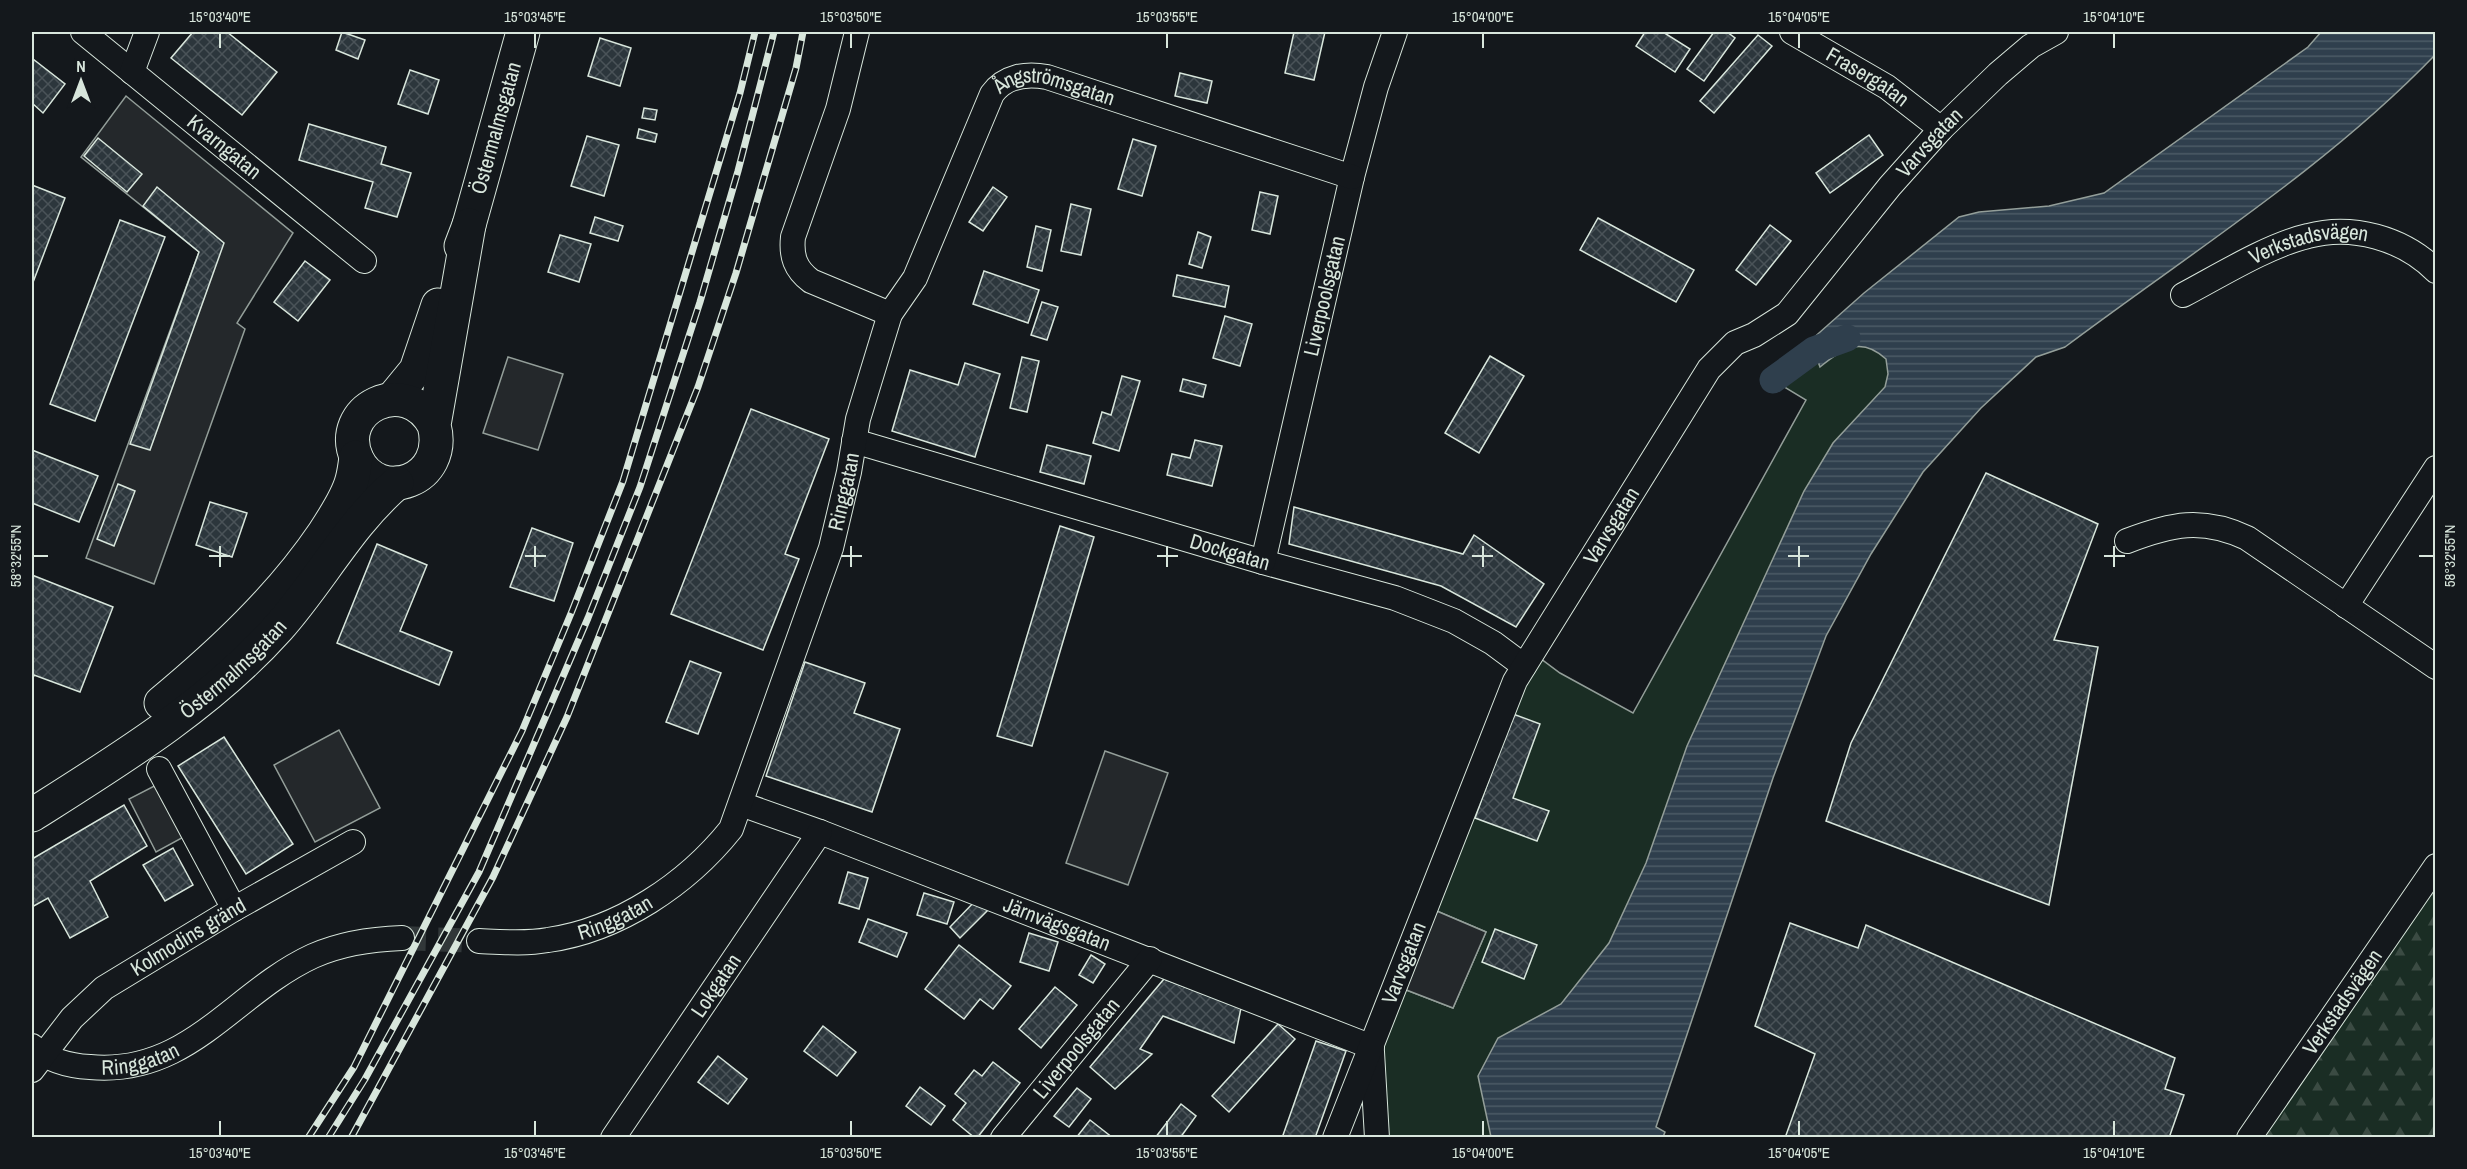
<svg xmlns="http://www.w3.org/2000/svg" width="2467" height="1169" viewBox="0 0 2467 1169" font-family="'Archivo Narrow',sans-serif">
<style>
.forest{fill:url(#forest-firs);stroke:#939e99;stroke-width:1.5}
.park{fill:#1a2d24;stroke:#939e99;stroke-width:1.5}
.parking{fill:#24282b;stroke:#939e99;stroke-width:1.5}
.water{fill:url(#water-rules);stroke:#939e99;stroke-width:1.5}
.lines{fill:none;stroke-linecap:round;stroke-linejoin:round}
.canal{stroke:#2f3f4d;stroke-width:27}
.building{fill:url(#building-cross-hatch);stroke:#d8e6dc;stroke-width:1.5}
.minor-tunnel{stroke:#313739;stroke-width:24;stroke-dasharray:24 12;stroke-linecap:butt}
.minor-casing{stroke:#d8e6dc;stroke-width:26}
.secondary-casing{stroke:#d8e6dc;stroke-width:35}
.minor{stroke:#14181c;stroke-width:24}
.secondary{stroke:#14181c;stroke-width:33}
.rail-casing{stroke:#d8e6dc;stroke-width:7}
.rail{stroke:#14181c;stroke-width:4.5;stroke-dasharray:14;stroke-linecap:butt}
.ticks{fill:none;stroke:#d8e6dc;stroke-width:2}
.labels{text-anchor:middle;stroke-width:4.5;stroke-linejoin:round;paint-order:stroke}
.street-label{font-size:21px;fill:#d8e6dc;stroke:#14181c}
.neatline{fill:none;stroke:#d8e6dc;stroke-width:2}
.ticks-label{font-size:15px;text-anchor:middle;fill:#d8e6dc}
</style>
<defs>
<pattern id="forest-firs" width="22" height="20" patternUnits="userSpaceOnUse" patternTransform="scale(1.5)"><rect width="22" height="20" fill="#1a2d24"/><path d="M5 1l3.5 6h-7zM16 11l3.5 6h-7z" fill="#3b4b43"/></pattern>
<pattern id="water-rules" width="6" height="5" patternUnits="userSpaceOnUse" patternTransform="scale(1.5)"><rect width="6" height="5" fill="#2f3f4d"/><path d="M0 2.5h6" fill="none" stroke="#4c5b66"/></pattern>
<pattern id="building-cross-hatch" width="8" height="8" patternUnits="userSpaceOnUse" patternTransform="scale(1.5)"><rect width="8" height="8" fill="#2c363c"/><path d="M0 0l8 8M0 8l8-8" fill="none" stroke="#4a5358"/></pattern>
</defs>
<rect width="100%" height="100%" fill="#14181c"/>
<path class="forest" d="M2435,868V1137H2252Z"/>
<path class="park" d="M1916,310L1815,576L1608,1137H1385L1379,1032L1396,986L1453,1008L1486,932L1425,906L1529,650L1560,673L1633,713L1806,400L1773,380L1814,350Z"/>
<g class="parking">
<path d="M126,96L293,233L237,323L245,329L154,584L86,558L199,252L81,157Z"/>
<path d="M508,357L563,374L538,450L483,433Z"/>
<path d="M339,730L380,808L315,842L274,765Z"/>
<path d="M1105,751L1168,773L1128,885L1066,863Z"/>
<path d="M164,781L191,833L156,852L129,799Z"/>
<path d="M1425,906L1486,932L1453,1008L1396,986Z"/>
</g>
<path class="water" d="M2321,32H2435V55C2326,168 2190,253 2065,347L2036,357L1981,408L1923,472L1871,554L1826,636L1773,778L1656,1127L1665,1132L1663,1137H1491L1478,1076L1498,1038L1561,1004L1609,943L1646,863L1687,746L1804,491L1833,443L1885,387L1888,374L1886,359C1861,336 1843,348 1820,367L1814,351L1802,348L1864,293L1959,217L1979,212L2049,206L2104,193L2308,47Z"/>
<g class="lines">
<path class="canal" d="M1773,380L1814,350L1847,338"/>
</g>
<g class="building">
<path d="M193,32H227L277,72L242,115L171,58Z"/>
<path d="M342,32L365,40L358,59L336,50Z"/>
<path d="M1294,32H1325L1314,80L1285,73Z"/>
<path d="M1645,32H1663L1690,49L1675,72L1636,46Z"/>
<path d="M1714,32H1727L1735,38L1704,81L1687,69Z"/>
<path d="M1758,35L1772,46L1714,113L1700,101Z"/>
<path d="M600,38L631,48L620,86L588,76Z"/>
<path d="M33,59L65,84L43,113L32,103Z"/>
<path d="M410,70L439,80L428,114L398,104Z"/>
<path d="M1180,73L1212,81L1207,103L1175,96Z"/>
<path d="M644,108L657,110L655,120L642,118Z"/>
<path d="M309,124L386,147L381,164L411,173L397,217L365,208L373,182L299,160Z"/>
<path d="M639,129L657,134L655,142L637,138Z"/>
<path d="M1869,135L1883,155L1830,193L1816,173Z"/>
<path d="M587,136L619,145L604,196L571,186Z"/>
<path d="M98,138L142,174L127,192L84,156Z"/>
<path d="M1133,139L1156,146L1142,196L1118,189Z"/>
<path d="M32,185L65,198L32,285Z"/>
<path d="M157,187L224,243L150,450L130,444L199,252L143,206Z"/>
<path d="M993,187L1007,197L983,231L969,222Z"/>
<path d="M1260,192L1278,196L1270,234L1252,230Z"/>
<path d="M1071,204L1091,209L1081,255L1061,251Z"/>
<path d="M595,217L623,226L618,241L590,233Z"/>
<path d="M1598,218L1694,270L1676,302L1580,250Z"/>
<path d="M120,220L165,237L95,421L50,404Z"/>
<path d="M1770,225L1791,241L1756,285L1736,270Z"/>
<path d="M1036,226L1051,230L1042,271L1027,267Z"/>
<path d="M1198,232L1211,237L1202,268L1189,264Z"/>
<path d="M560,235L591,244L579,282L548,272Z"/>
<path d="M305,261L330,280L298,321L274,302Z"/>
<path d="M984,271L1039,290L1028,323L973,304Z"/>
<path d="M1177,275L1229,286L1225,307L1173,296Z"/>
<path d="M1042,302L1058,307L1047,340L1031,335Z"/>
<path d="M1225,316L1252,324L1240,366L1213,358Z"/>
<path d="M1490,356L1524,376L1479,453L1445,433Z"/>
<path d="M1022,357L1039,361L1027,412L1010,408Z"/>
<path d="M965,363L1000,374L975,457L892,431L910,370L958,385Z"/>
<path d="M1122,376L1140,381L1119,451L1093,443L1102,412L1111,415Z"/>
<path d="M1183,379L1206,385L1203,397L1180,391Z"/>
<path d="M751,409L829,439L785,554L799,559L763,650L671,614Z"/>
<path d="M1195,440L1222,446L1212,486L1167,475L1172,454L1190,458Z"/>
<path d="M1047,445L1091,456L1084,484L1040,472Z"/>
<path d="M32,450L98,476L79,522L32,503Z"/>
<path d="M1986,473L2098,524L2054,640L2098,647L2049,905L1826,821L1851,743Z"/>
<path d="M118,484L135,491L114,546L97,539Z"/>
<path d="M210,502L247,513L232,557L196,545Z"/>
<path d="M1294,507L1463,554L1474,535L1544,584L1516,627L1441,586L1289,544Z"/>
<path d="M1060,526L1094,537L1032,746L997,736Z"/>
<path d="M532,528L573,543L554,601L510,587Z"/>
<path d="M377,544L427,565L400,631L452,652L439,685L337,643Z"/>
<path d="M32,575L113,607L80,692L34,675L32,681Z"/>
<path d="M690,661L721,673L698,734L666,722Z"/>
<path d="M805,662L865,683L854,713L900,729L872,812L766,776Z"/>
<path d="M1513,714L1540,724L1513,798L1549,811L1537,841L1475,818Z"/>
<path d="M224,737L293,844L246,874L178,766Z"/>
<path d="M124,805L147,846L90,881L108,917L70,938L48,898L32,907V859Z"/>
<path d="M173,848L193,885L165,901L143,865Z"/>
<path d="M848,872L868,878L859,909L839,903Z"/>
<path d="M924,893L954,902L947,924L917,915Z"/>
<path d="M977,899L988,910L960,938L950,927Z"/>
<path d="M868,919L907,933L897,957L859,942Z"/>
<path d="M1790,923L1858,948L1866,925L2175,1058L2165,1089L2184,1095L2169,1138H1785L1815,1054L1755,1026Z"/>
<path d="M1495,929L1537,945L1524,979L1482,962Z"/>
<path d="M1029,933L1058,942L1049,971L1020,962Z"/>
<path d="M959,945L1011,986L993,1009L980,999L964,1019L925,989Z"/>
<path d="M1091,955L1105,964L1093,983L1079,975Z"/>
<path d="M1164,979L1241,1008L1234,1043L1163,1016L1140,1049L1152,1054L1115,1089L1090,1067Z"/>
<path d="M1055,987L1077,1005L1041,1048L1019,1029Z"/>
<path d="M1278,1024L1295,1039L1229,1112L1212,1096Z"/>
<path d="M823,1026L856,1052L837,1076L804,1051Z"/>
<path d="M1316,1041L1346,1051L1315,1138H1282Z"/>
<path d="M718,1056L747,1079L728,1104L698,1082Z"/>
<path d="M993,1062L1020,1083L977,1138H975L953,1120L966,1103L955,1094L974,1070L982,1076Z"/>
<path d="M920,1087L945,1106L931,1125L906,1106Z"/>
<path d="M1077,1088L1091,1099L1069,1127L1054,1116Z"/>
<path d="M1181,1104L1196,1116L1180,1138H1155Z"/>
<path d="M1090,1120L1113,1138H1076Z"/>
</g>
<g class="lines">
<path class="minor-tunnel" d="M402,938L479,941"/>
<defs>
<g id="minor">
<path id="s1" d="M83,32L364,261"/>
<path d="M857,32L838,109L793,237C791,256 795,269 811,281L890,314"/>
<path id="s2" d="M1792,32L1887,87L1941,129"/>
<path d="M132,72L147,32"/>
<path id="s3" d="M2183,295C2219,276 2269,245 2308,236C2352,224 2403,238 2436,271"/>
<path id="s4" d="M854,441L1263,562L1395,598L1454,621L1493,643L1524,666"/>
<path d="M2127,541C2171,524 2202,517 2247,538L2436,667"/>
<path id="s5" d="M1263,562L1352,177L1376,87L1395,32"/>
<path d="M2346,606L2436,468"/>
<path d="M159,769L234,909"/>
<path id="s6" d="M741,804L820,832L1372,1047"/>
<path id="s7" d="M479,941C501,942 526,944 548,940C619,930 687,884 731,829L831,548L849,472L858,419L890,314L915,278L992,94C1005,76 1026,73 1047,77L1352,177"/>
<path id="s8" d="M32,1046C48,1060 69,1066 90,1067C189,1076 233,993 313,956C340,944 372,939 402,938"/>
<path d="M1372,1052L1377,1138"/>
<path id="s9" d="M32,1070L72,1018L104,988L234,909L353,842"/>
<path id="s10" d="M613,1138L820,832"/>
<path id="s11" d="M1003,1138L1150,959"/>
<path id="s12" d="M1335,1138L1515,681L1709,369L1735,343L1754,335L1787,314L1890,186L1941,129L1998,74L2031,46L2056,32"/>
<path id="s13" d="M2249,1138L2436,866"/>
</g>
<g id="secondary">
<path id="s14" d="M461,246L469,225L523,32"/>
<path d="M393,398L416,370L438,305"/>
<path d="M434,425C406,373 334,409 357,459C379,505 449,481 434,425L469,225"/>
<path d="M161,703C221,653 280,598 324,533C334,517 347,499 352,480C354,473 355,465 356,457"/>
<path id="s15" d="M32,815C119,760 209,705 278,628C320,581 349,524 397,483"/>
</g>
</defs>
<use href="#minor" class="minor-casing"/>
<use href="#secondary" class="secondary-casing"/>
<use href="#minor" class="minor"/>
<use href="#secondary" class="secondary"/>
<defs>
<g id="rail">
<path d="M308,1138L354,1067L522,731L572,611L623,481L740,93L755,32"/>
<path d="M328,1138L365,1079L479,872L588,618L640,487L700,302L738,171L774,32"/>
<path d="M351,1138L493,877L567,717L698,387L736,273L796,68L803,32"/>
</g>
</defs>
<use href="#rail" class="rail-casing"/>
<use href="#rail" class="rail"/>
</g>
<path class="ticks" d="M220,33V48M535,33V48M851,33V48M1167,33V48M1483,33V48M1799,33V48M2114,33V48M220,546V567M535,546V567M851,546V567M1167,546V567M1483,546V567M1799,546V567M2114,546V567M33,556H48M209,556H230M525,556H546M841,556H862M1157,556H1178M1472,556H1493M1788,556H1809M2104,556H2125M2419,556H2434M220,1121V1136M535,1121V1136M851,1121V1136M1167,1121V1136M1483,1121V1136M1799,1121V1136M2114,1121V1136"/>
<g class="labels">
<g class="street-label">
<text dy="7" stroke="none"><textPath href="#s2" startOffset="88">Frasergatan</textPath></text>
<text dy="7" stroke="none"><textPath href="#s7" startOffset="1140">Ångströmsgatan</textPath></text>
<text dy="7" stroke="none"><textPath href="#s14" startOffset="123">Östermalmsgatan</textPath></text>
<text dy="7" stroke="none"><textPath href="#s12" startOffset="1178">Varvsgatan</textPath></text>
<text dy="7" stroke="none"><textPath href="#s1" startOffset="182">Kvarngatan</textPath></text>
<text dy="7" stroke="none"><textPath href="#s3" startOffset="138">Verkstadsvägen</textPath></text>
<text dy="7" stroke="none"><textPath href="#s5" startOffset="273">Liverpoolsgatan</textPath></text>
<text dy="7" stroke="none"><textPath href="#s7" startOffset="644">Ringgatan</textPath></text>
<text dy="7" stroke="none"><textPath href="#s12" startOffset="674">Varvsgatan</textPath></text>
<text dy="7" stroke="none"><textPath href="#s4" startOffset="392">Dockgatan</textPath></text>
<text dy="7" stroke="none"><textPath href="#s15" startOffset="249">Östermalmsgatan</textPath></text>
<text dy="7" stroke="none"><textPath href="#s7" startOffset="140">Ringgatan</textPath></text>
<text dy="7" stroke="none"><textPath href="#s6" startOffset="338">Järnvägsgatan</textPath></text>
<text dy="7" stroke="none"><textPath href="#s9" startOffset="208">Kolmodins gränd</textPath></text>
<text dy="7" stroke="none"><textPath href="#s12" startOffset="188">Varvsgatan</textPath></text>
<text dy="7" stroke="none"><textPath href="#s10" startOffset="184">Lokgatan</textPath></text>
<text dy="7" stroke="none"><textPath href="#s13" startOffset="165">Verkstadsvägen</textPath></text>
<text dy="7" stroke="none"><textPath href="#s11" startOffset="116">Liverpoolsgatan</textPath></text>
<text dy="7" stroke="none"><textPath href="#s8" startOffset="114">Ringgatan</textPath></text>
</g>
</g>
<rect width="2467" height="1169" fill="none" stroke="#14181c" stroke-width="66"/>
<g transform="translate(81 81)" stroke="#14181c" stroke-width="4.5" paint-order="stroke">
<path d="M0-4.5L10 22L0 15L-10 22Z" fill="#d8e6dc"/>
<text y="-9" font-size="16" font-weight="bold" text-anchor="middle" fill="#d8e6dc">N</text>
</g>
<rect x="33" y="33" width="2401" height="1103" class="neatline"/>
<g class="ticks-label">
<text x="220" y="22">15°03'40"E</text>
<text x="535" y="22">15°03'45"E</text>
<text x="851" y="22">15°03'50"E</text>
<text x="1167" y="22">15°03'55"E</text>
<text x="1483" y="22">15°04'00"E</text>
<text x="1799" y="22">15°04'05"E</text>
<text x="2114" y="22">15°04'10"E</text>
<text transform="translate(16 556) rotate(-90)" y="5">58°32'55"N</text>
<text transform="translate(2450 556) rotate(-90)" y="5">58°32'55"N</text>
<text x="220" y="1158">15°03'40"E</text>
<text x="535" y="1158">15°03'45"E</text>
<text x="851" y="1158">15°03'50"E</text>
<text x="1167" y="1158">15°03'55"E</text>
<text x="1483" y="1158">15°04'00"E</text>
<text x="1799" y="1158">15°04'05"E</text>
<text x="2114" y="1158">15°04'10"E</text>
</g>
</svg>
